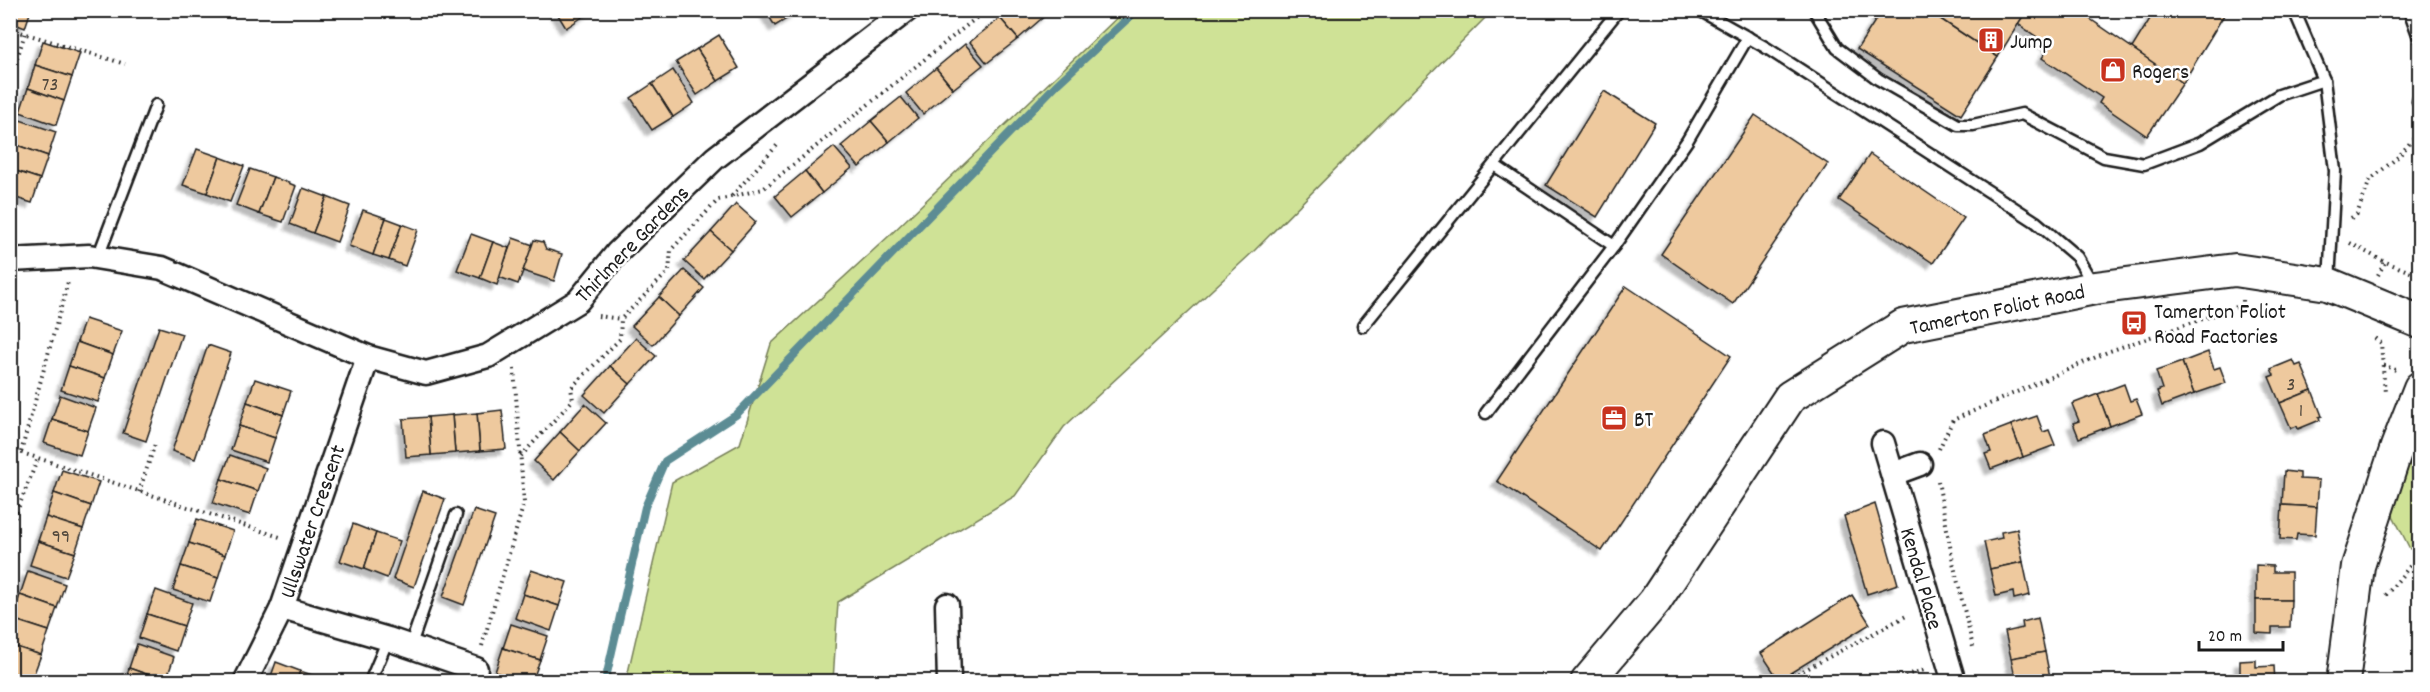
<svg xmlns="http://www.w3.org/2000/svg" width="2430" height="692" viewBox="0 0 2430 692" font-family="Dekko,sans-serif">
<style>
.green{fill:#cfe296;stroke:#767f59;stroke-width:1.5}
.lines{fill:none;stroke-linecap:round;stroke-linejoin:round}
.stream{stroke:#5c8c94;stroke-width:8}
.building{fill:#eec99e;stroke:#1c1c1c;stroke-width:1.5;filter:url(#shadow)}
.lane-casing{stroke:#1c1c1c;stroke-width:15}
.street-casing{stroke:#1c1c1c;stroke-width:27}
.secondary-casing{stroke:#1c1c1c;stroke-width:36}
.path{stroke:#1c1c1c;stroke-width:4;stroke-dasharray:1.5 4.5;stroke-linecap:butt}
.lane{stroke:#fff;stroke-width:10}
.street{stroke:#fff;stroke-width:22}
.secondary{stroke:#fff;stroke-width:32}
.labels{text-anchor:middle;stroke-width:5;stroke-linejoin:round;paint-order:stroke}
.number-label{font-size:20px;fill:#50473c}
.poi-label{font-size:22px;fill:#1c1c1c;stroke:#fff;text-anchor:start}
.street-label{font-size:22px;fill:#1c1c1c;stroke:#fff}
</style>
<defs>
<filter id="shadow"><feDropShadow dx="-5.5" dy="5.5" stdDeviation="1.5" flood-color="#0004"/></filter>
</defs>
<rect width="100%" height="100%" fill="#fff"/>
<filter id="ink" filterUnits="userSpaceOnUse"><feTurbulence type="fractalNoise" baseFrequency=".0167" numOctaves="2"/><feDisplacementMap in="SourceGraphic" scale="12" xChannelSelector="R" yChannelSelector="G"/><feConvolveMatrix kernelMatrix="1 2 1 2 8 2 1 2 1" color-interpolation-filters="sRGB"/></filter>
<g filter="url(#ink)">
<g class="green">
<path d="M1124,11H1492L1255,250L1064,427L1015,496L838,602L833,681H626L672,482L740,444L771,344L890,235Z"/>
<path d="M2419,450V543L2410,549L2382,494Z"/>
</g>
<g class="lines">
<path class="stream" d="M605,682L645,507L665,461L736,415L1056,85L1137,10"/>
</g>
<g class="building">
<path d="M10,10H31L25,28L10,22Z"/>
<path d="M555,10H593L566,28Z"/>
<path d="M765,10H794L796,13L775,26Z"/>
<path d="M1009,10H1044L1047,14L1018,39L1000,18Z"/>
<path d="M1882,10H1927L1998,57L1961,115L1857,49Z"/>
<path d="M1927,10H2027L1998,57Z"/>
<path d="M2027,10H2077L2183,83L2147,136L2099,103L2102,98L2042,58L2050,46L2018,24Z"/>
<path d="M2147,10H2227L2183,83L2132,48L2153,14Z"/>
<path d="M1000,18L1018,39L987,63L970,42Z"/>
<path d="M719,35L739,68L718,81L697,49Z"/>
<path d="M43,41L80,53L72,77L35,65Z"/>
<path d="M965,44L983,65L953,89L936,68Z"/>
<path d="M697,49L718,81L697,95L676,62Z"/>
<path d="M35,65L72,77L64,101L28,88Z"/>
<path d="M936,68L953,89L923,114L906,93Z"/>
<path d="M673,70L694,103L673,117L652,84Z"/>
<path d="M652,84L673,117L652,130L631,98Z"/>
<path d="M28,88L64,101L56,125L20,112Z"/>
<path d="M1604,91L1655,123L1597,217L1546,185Z"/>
<path d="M901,97L918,118L889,142L871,121Z"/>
<path d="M1755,115L1828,164L1733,304L1661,254Z"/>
<path d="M20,120L56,132L48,156L11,143Z"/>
<path d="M871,121L889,142L859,167L841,146Z"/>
<path d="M11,143L48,156L40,179L10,169Z"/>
<path d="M834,147L852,168L822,193L805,171Z"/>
<path d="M197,149L220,157L207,193L183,185Z"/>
<path d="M1870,154L1964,218L1933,263L1839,200Z"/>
<path d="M220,157L244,166L230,202L207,193Z"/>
<path d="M10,169L40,179L32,203L10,196Z"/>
<path d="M250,169L273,177L259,214L236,205Z"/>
<path d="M805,171L822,193L792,217L775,196Z"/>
<path d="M273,177L296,186L283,222L259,214Z"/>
<path d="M303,188L327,197L313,233L290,224Z"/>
<path d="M327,197L350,206L337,242L313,233Z"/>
<path d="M736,204L756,222L731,250L711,232Z"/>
<path d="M363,210L386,218L373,255L349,246Z"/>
<path d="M386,218L402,224L389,260L373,255Z"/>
<path d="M402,224L418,230L405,266L389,260Z"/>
<path d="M711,232L731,250L704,279L684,261Z"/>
<path d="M471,234L493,242L480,278L457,270Z"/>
<path d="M513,238L533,245L518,284L499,277Z"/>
<path d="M534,240L543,242L546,249L562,254L554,281L523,271Z"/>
<path d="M493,242L509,248L497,285L480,278Z"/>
<path d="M684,270L704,288L679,316L659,297Z"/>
<path d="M1626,286L1731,356L1602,551L1497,481Z"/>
<path d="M659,297L679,316L653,345L632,326Z"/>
<path d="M85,319L122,331L113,355L77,342Z"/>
<path d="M159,327L182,334L146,441L123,433Z"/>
<path d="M636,338L656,356L630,384L610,366Z"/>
<path d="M77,342L113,355L105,378L69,366Z"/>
<path d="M208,345L231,353L195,459L172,451Z"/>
<path d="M2208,352L2214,369L2220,367L2226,383L2194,394L2182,362Z"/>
<path d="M2293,360L2296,366L2301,364L2312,390L2280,403L2269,377L2274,375L2271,369Z"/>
<path d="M2182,362L2194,394L2162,406L2157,391L2162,389L2156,371Z"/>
<path d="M69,366L105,378L98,402L61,390Z"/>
<path d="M610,366L630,384L604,413L584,395Z"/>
<path d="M255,379L291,391L283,415L247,402Z"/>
<path d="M2124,384L2130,401L2136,399L2142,414L2110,426L2098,394Z"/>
<path d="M2312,390L2322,416L2319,417L2320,420L2298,429L2297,426L2291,428L2280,403Z"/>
<path d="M2098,394L2110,426L2079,438L2073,423L2079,421L2072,404Z"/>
<path d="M60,395L96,408L88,431L52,419Z"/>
<path d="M247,402L283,415L275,438L239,426Z"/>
<path d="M585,404L606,423L580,451L560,432Z"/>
<path d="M502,410L506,449L480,451L477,413Z"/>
<path d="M477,413L480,451L455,453L452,415Z"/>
<path d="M452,415L455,453L431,455L428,417Z"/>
<path d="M2037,416L2043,432L2049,430L2055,445L2023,457L2011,425Z"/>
<path d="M428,417L431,455L406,457L403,419Z"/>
<path d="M52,419L88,431L80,455L44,443Z"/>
<path d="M2011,425L2023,457L1991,469L1985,454L1991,452L1985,435Z"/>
<path d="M239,426L275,438L267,462L231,450Z"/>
<path d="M560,432L580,451L554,480L534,461Z"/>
<path d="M230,455L266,468L258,491L221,479Z"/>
<path d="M62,470L99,482L91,506L54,493Z"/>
<path d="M2284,471L2300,473V479L2319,480L2317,507L2282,505Z"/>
<path d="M221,479L258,491L250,515L213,503Z"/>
<path d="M423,491L445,499L414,587L393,579Z"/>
<path d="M54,493L91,506L83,529L46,517Z"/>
<path d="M1875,504L1898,584L1867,594L1844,516Z"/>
<path d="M2282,505L2317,507L2315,535L2297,534L2296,540L2280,539Z"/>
<path d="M474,510L495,517L464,605L443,597Z"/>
<path d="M46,517L83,529L75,553L38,541Z"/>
<path d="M197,519L233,531L225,555L189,543Z"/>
<path d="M353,524L376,533L364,569L340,561Z"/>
<path d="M2017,529L2023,562L1990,569L1984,542L2002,538L2001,532Z"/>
<path d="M376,533L400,541L387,578L364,569Z"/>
<path d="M38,541L75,553L66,577L30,565Z"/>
<path d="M189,543L225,555L218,578L181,566Z"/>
<path d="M2023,562L2030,595L2014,599L2013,592L1996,596L1990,569Z"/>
<path d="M2256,565L2273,566V572H2291V600H2256Z"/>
<path d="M181,566L218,578L210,602L173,590Z"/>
<path d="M531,570L567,582L559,606L523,594Z"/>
<path d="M28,571L65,584L57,608L20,595Z"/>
<path d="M156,590L192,603L184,626L147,614Z"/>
<path d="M523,594L559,606L551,631L515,618Z"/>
<path d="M20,595L57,608L49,631L12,619Z"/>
<path d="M1852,595L1870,624L1779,680L1761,653Z"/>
<path d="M2256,600H2291L2290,627H2272V634L2256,633Z"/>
<path d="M147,614L184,626L176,651L139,638Z"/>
<path d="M2038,618L2045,652L2011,658L2005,632L2023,628L2022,622Z"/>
<path d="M12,619L49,631L41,655L10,645Z"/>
<path d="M511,624L548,636L540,660L503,648Z"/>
<path d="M137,644L174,657L166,681L129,668Z"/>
<path d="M10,645L41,655L32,679L10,672Z"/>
<path d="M503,648L540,660L532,682H524L495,672Z"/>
<path d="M2045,652L2051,682H2016L2011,658Z"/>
<path d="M2256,660V667L2274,666L2275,682H2240V661Z"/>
<path d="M276,662L300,671L296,682H269Z"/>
<path d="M129,668L166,681L165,682H125Z"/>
<path d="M300,671L324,679L323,682H296Z"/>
</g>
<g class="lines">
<defs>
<g id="lane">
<path d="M1699,10L1765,47L2036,222L2077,257L2094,286"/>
<path d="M1814,10L1837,48L1878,79L1958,125H1973L2022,114L2104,157L2144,164L2200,143L2279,95L2324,80"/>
<path d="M2294,10L2324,80L2335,171L2329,282"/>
<path d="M2409,10L2420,40"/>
<path d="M2418,101L2420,95"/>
<path d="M1494,165L1614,246"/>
<path d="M98,257L156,105"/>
<path d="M1363,326L1619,10"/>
<path d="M1486,413L1614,246L1687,141L1748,37"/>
<path d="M410,647L456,515"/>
<path d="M370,682L388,639"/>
</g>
<g id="street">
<path d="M10,260L89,256L162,268L368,357L426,373L488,356L578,301L617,253L715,158L907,10"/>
<path d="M1883,443L1954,682"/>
<path d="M1893,474L1920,464"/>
<path d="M947,605L949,682"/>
<path d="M282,608L388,639L476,669"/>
<path d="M245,682L282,608L368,357"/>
</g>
<g id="secondary">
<path d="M1587,682L1655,601L1790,397L1903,326L2095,288L2235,270L2328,284L2420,322"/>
<path d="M2343,682L2358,566L2397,447L2420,388"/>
</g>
</defs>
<use href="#lane" class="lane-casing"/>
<use href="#street" class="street-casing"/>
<use href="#secondary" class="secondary-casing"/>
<g class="path">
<path d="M936,10H939"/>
<path d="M10,29L125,64"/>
<path d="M10,81L25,33"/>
<path d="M732,196L779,143"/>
<path d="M2351,218L2357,214L2370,180L2399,156L2415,137L2420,139"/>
<path d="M2350,243L2381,260L2415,274L2420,271"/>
<path d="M2378,275L2385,262"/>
<path d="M598,316L621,319"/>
<path d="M2375,338L2381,343L2385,393"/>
<path d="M2383,365L2396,370"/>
<path d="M10,449L280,537"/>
<path d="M1939,449L1953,420L2110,351L2243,305V300"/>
<path d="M21,452L68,282"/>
<path d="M521,456L573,400L571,388L620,339L621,319L669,271L671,250L718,200L763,189L986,10"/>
<path d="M1938,481L1953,562L1973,647"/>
<path d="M139,492L156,441"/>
<path d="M10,529L38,458"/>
<path d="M2386,595L2420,554"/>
<path d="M482,646L524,503L514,369"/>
<path d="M10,677L27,682"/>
<path d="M1782,682L1908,615"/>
<path d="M1902,682L1909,674L1925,670"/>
</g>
<use href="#lane" class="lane"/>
<use href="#street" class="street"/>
<use href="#secondary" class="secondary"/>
</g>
</g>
<defs>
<symbol id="building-square" viewBox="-11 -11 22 22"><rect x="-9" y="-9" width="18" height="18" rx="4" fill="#c8321e" stroke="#fff"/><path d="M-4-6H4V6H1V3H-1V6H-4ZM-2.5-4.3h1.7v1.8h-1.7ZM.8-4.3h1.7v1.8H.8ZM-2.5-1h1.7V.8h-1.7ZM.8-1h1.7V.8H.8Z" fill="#fff"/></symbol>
<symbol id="shop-square" viewBox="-11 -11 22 22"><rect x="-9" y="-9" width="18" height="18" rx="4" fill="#c8321e" stroke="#fff"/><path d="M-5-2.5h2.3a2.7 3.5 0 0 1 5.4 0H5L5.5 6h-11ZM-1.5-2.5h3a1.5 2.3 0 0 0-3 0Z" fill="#fff"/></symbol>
<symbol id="bus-square" viewBox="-11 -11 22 22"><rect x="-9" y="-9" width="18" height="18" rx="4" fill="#c8321e" stroke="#fff"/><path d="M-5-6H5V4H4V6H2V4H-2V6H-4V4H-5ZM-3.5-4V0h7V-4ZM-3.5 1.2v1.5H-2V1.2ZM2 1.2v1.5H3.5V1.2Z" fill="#fff"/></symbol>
<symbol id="office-square" viewBox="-11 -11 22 22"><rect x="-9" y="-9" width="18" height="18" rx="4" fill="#c8321e" stroke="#fff"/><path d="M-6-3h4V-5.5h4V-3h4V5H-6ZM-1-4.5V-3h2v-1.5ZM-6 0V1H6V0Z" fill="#fff"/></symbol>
</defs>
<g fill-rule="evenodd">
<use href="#building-square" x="1976" y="25" width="30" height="30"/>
<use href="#shop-square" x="2098" y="55" width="30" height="30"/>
<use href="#bus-square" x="2119" y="308" width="30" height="30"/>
<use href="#office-square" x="1599" y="403" width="30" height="30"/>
</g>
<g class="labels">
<g class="number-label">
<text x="50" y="90">73</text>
<text x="2291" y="390">3</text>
<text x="2301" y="416">1</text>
<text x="61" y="542">99</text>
</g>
<g class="poi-label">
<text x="2010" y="48">Jump</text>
<text x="2132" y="78">Rogers</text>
<text x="2154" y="318">Tamerton Foliot<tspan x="2154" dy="25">Road Factories</tspan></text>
<text x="1634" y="426">BT</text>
</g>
<g class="street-label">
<text transform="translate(631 243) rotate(-46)" y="8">Thirlmere Gardens</text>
<text transform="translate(1997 308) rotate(-12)" y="8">Tamerton Foliot Road</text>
<text transform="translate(311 521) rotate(-71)" y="8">Ullswater Crescent</text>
<text transform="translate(1923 578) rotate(74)" y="8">Kendal Place</text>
</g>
</g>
<rect width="2430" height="692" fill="none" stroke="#fff" stroke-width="36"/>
<rect x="18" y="18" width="2394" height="656" fill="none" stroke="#1c1c1c" stroke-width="2" filter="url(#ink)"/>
<path d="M2199 641v9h84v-9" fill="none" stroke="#1c1c1c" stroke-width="3"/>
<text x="2208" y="641" font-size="18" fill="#1c1c1c" stroke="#ffffff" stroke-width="4.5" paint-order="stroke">20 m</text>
</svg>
